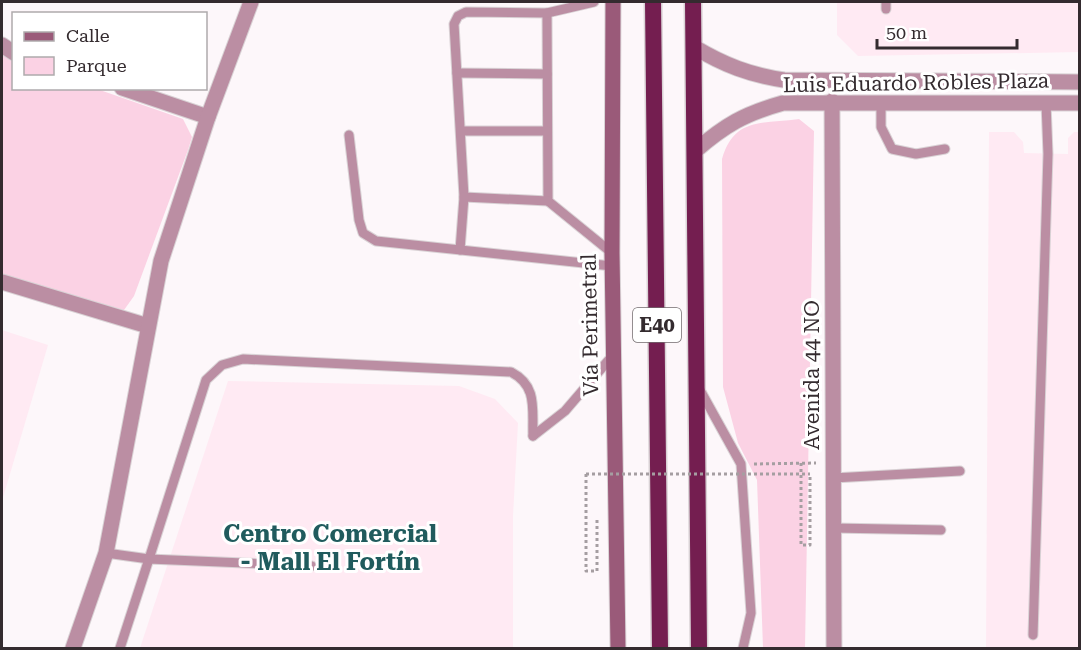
<svg xmlns="http://www.w3.org/2000/svg" width="1081" height="650" viewBox="0 0 1081 650" font-family="'Roboto Serif',serif">
<style>
.built{fill:#ffeaf3}
.green{fill:#fbd2e4}
.lines{fill:none;stroke-linecap:round;stroke-linejoin:round}
.service-casing{stroke:#d9d2d5;stroke-width:11}
.minor-casing{stroke:#d9d2d5;stroke-width:17}
.tertiary-casing{stroke:#d9d2d5;stroke-width:17}
.secondary-casing{stroke:#d9d2d5;stroke-width:17}
.trunk-casing{stroke:#d9d2d5;stroke-width:19}
.path{stroke:#a59ea1;stroke-width:3;stroke-dasharray:3 3;stroke-linecap:butt}
.service{stroke:#bb8ea3;stroke-width:9}
.minor{stroke:#bb8ea3;stroke-width:15}
.tertiary{stroke:#bb8ea3;stroke-width:15}
.secondary{stroke:#9a5a79;stroke-width:15}
.trunk{stroke:#741e50;stroke-width:16}
.path-bridge{stroke:#a59ea1;stroke-width:3;stroke-dasharray:3 3;stroke-linecap:butt}
.labels{text-anchor:middle;stroke-width:6;stroke-linejoin:round;paint-order:stroke}
.shield{fill:#fff;stroke:#716b6d;stroke-width:1.5}
.shield-label{font-size:20px;font-weight:bold;fill:#342b2f}
.street-label{font-size:21px;fill:#342b2f;stroke:#fff}
.quarter-label{font-size:24px;font-weight:bold;fill:#205b5d;stroke:#fff}
</style>
<rect width="100%" height="100%" fill="#fdf7fa"/>
<g class="built">
<path d="M837,2H1079V52L858,56L837,35Z"/>
<path d="M989,132H1014L1023,142L1024,153L1068,154V138L1074,132H1079V648H986Z"/>
<path d="M2,330L48,345L2,501Z"/>
<path d="M228,381L459,386L495,399L518,423L513,516V648H140Z"/>
</g>
<g class="green">
<path d="M2,54L13,59L14,88L97,89L183,119L192,137L188,150L134,296L124,310L2,275Z"/>
<path d="M799,119L814,131L805,648H763L757,480L738,443L723,387L722,159C734,117 762,124 799,119Z"/>
</g>
<g class="lines">
<defs>
<g id="service">
<path d="M594,2L547,13L548,201L612,253"/>
<path d="M886,2V9"/>
<path d="M547,13L466,12L458,16L454,24L464,197L548,201"/>
<path d="M457,73L547,74"/>
<path d="M881,102V127L892,149L916,154L945,149"/>
<path d="M461,131H547"/>
<path d="M349,135L359,220L363,233L376,241L612,266"/>
<path d="M460,250L464,197"/>
<path d="M700,390L741,464L751,613L743,648"/>
<path d="M533,436L565,411L613,355"/>
<path d="M833,478L960,471"/>
<path d="M833,528L941,530"/>
<path d="M106,553L149,559L206,380L222,365L243,359L511,372C538,386 532,409 533,436"/>
<path d="M1033,635L1048,154L1046,103"/>
<path d="M120,648L149,559L312,566"/>
</g>
<g id="minor">
<path d="M2,45L14,53"/>
<path d="M122,88L208,117"/>
<path d="M832,101L834,648"/>
<path d="M2,282L148,326"/>
<path d="M73,648L106,553L161,261L208,117L251,2"/>
</g>
<g id="tertiary">
<path d="M694,47C724,65 750,75 784,80L1080,82"/>
<path d="M695,151C725,125 744,114 783,103H1080"/>
</g>
<path id="secondary" d="M613,2L612,253L618,648"/>
<g id="trunk">
<path d="M653,2L660,648"/>
<path d="M693,2L699,648"/>
</g>
</defs>
<use href="#service" class="service-casing"/>
<use href="#minor" class="minor-casing"/>
<use href="#tertiary" class="tertiary-casing"/>
<use href="#secondary" class="secondary-casing"/>
<use href="#trunk" class="trunk-casing"/>
<g class="path">
<path d="M801,463V545H810V474"/>
<path d="M754,464L816,463"/>
<path d="M586,474V571H597V520"/>
</g>
<use href="#service" class="service"/>
<use href="#minor" class="minor"/>
<use href="#tertiary" class="tertiary"/>
<use href="#secondary" class="secondary"/>
<use href="#trunk" class="trunk"/>
<path class="path-bridge" d="M586,474H810"/>
</g>
<g class="labels">
<rect class="shield" x="633" y="308" width="48" height="34" rx="4.5"/>
<g class="shield-label">
<text x="657" y="332">E40</text>
</g>
<g class="street-label">
<text transform="translate(916 83) rotate(-1)" y="7">Luis Eduardo Robles Plaza</text>
<text transform="translate(590 325) rotate(-91)" y="7">Vía Perimetral</text>
<text transform="translate(812 375) rotate(-90)" y="7">Avenida 44 NO</text>
</g>
<g class="quarter-label">
<text x="330" y="542">Centro Comercial<tspan x="330" dy="28">- Mall El Fortín</tspan></text>
</g>
</g>
<rect width="1081" height="650" fill="none" stroke="#342b2f" stroke-width="6"/>
<rect x="12" y="12" width="195" height="78" fill="#ffffff" stroke="#aeaaac" stroke-width="1.5"/>
<rect x="24" y="32" width="30" height="9" fill="#9a5a79" stroke="#aeaaac" stroke-width="1.5"/>
<text x="66" y="42" font-size="18" fill="#342b2f">Calle</text>
<rect x="24" y="57" width="30" height="18" fill="#fbd2e4" stroke="#aeaaac" stroke-width="1.5"/>
<text x="66" y="72" font-size="18" fill="#342b2f">Parque</text>
<path d="M877 39v9h140v-9" fill="none" stroke="#342b2f" stroke-width="3"/>
<text x="886" y="39" font-size="18" fill="#342b2f" stroke="#ffffff" stroke-width="4.5" paint-order="stroke">50 m</text>
</svg>
